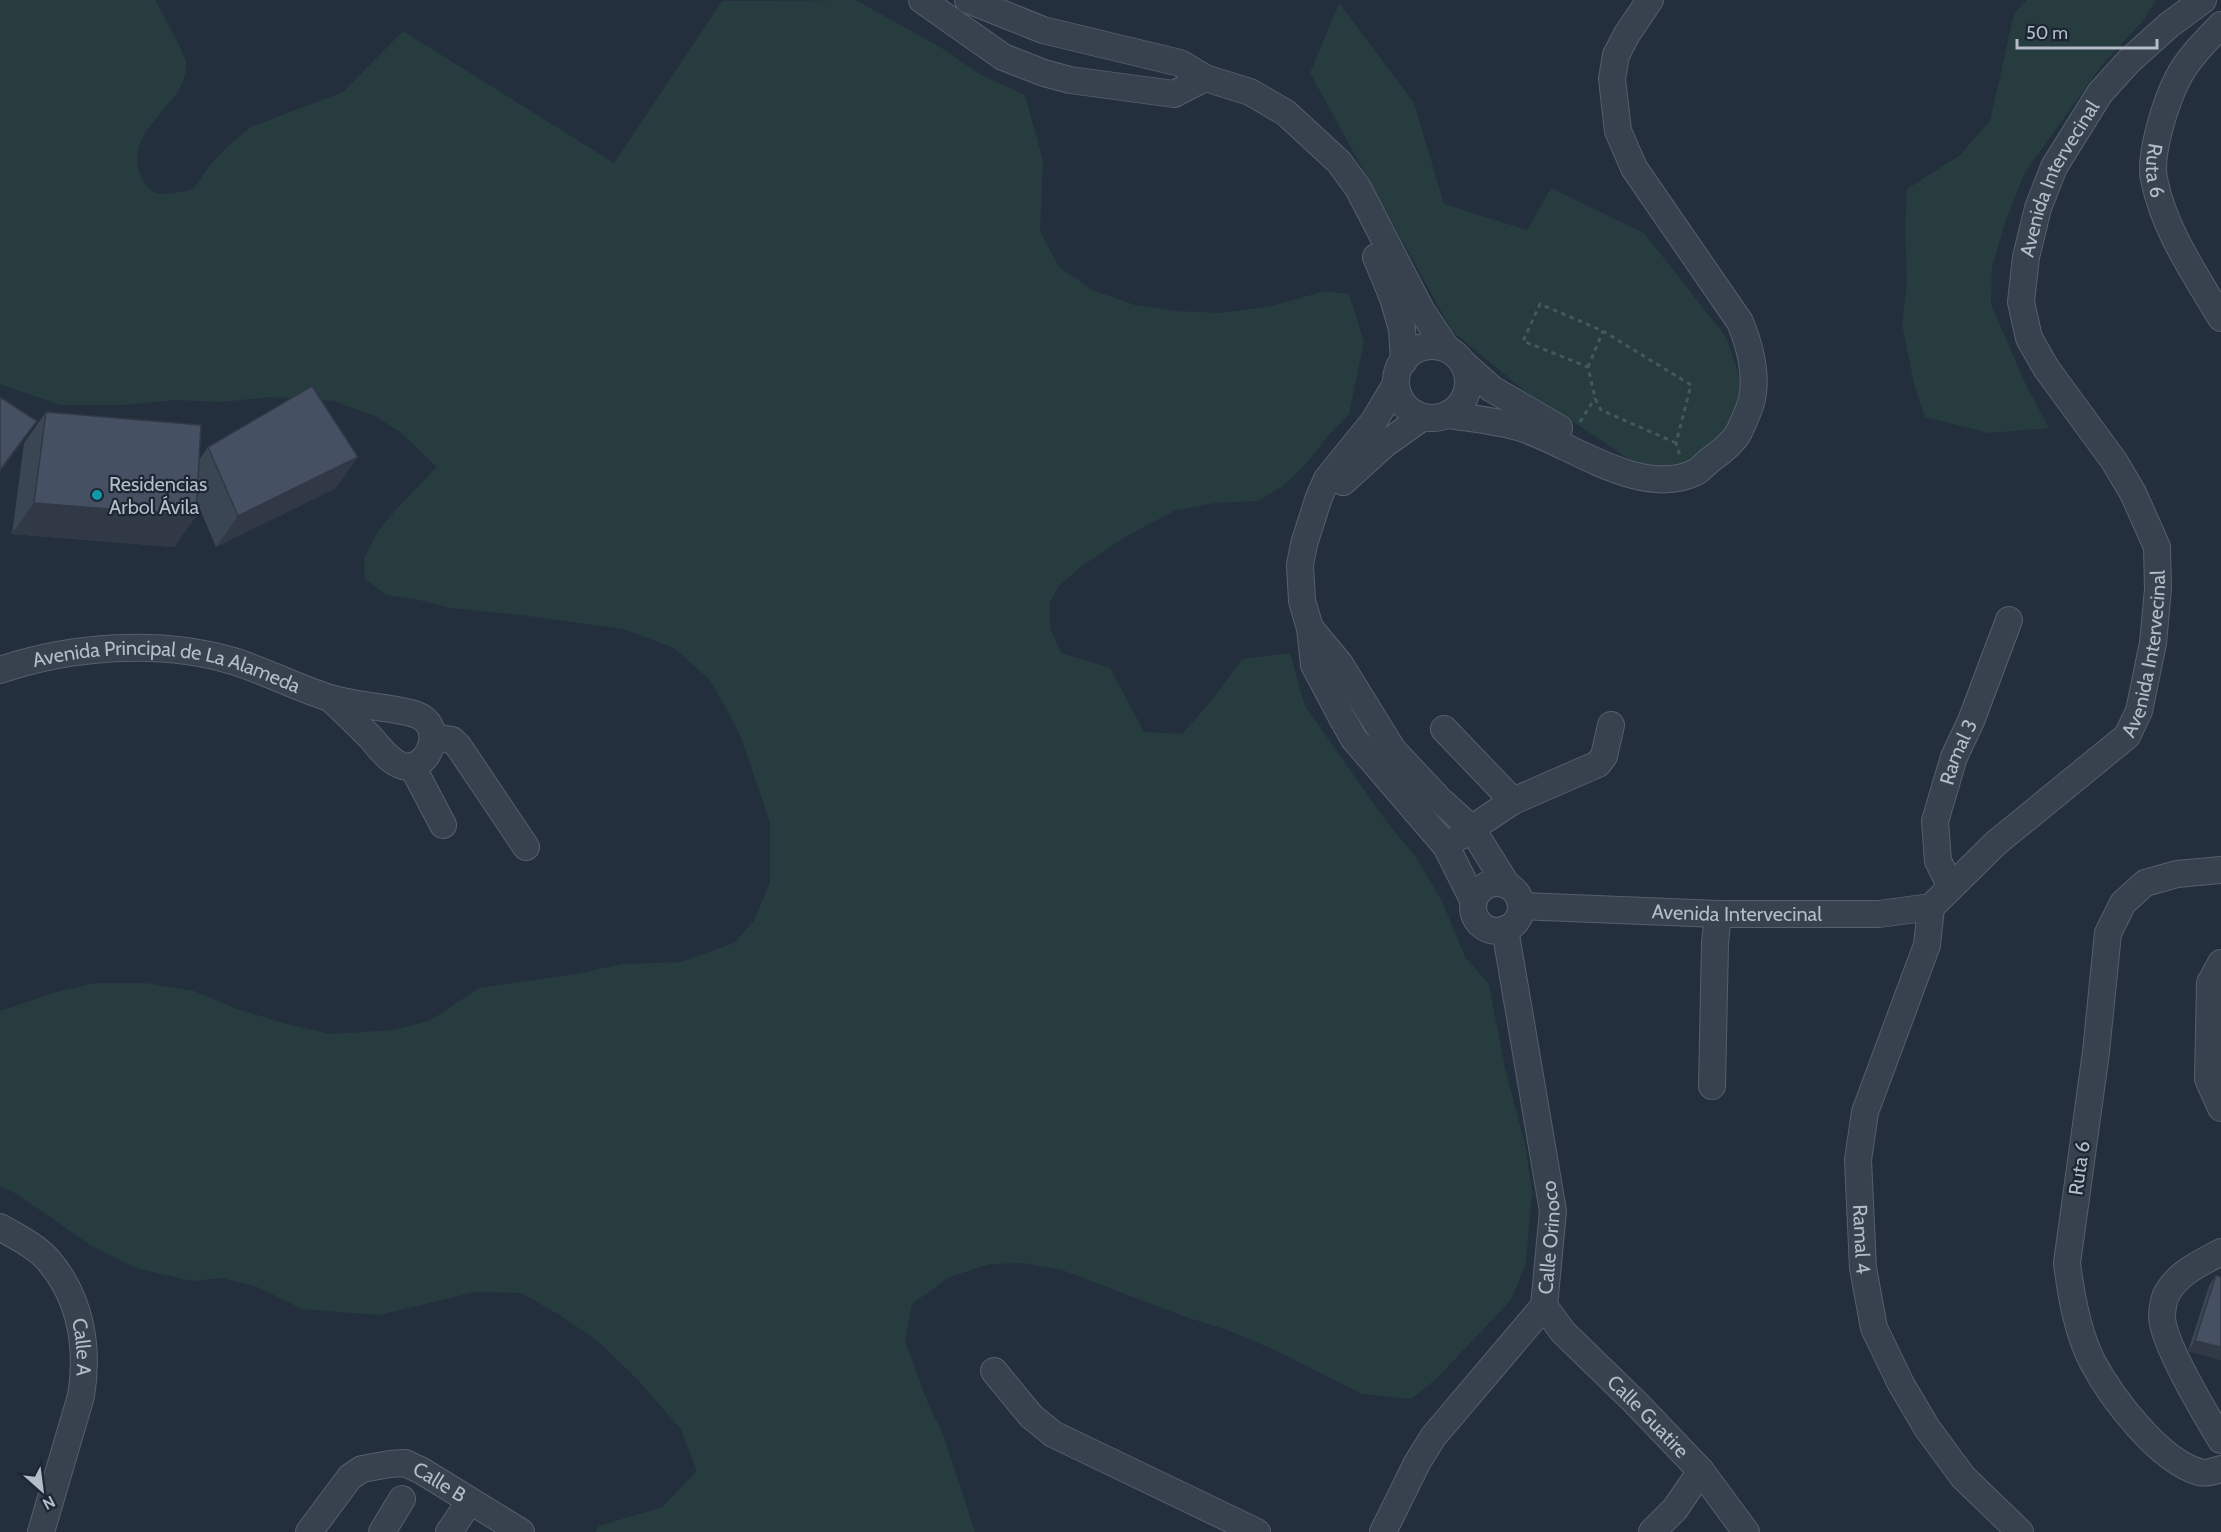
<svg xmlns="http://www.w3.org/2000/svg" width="2221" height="1532" viewBox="0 0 2221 1532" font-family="Cabin,sans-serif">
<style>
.green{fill:#263c3f}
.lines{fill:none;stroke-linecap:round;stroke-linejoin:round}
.minor-casing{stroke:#565f6c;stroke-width:28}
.path{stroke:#44595c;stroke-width:3;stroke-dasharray:4.5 4.5;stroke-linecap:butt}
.minor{stroke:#38414e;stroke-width:26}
.wall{fill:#3b4654}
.shaded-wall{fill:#303945}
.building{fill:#455162;stroke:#303945;stroke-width:1.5}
.culture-dot{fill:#0f9aa8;stroke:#1d2633;stroke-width:2}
.labels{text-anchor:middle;stroke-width:4.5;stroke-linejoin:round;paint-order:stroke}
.street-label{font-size:20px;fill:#b4bcc9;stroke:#1d2633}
.poi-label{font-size:20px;fill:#b4bcc9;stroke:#1d2633;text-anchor:start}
</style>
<rect width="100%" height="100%" fill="#242f3e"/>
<g class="green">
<path d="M0,0H155C160,9 186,56 186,62C191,104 120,127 141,177C152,202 172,193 193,189L210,165L231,143L251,127L343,92L403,31L614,163L722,1L856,0L943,49L981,75L1025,95L1043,161L1040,231L1059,267L1092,290L1135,305L1175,311L1221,313L1272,306L1325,291L1349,294L1364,342L1349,414L1327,437L1306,464L1283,486L1258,501L1216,503L1176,510L1125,537L1079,568L1059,586L1050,602V628L1061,653L1110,668L1144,732L1182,734L1212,700L1242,659L1290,653L1305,706L1383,817L1415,856L1442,901L1465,957L1489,984L1505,1068L1526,1149L1532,1191L1526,1263L1511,1300L1437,1378L1411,1399L1362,1394L1279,1352L1227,1330L1183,1316L1062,1270L1023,1263L990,1264L949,1277L912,1304L905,1341L929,1406L942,1431L975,1532H595L599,1526L662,1507L697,1471L680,1428L637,1379L599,1342L558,1314L521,1293L476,1292L379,1315L302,1309L255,1286L221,1278L192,1281L136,1268L90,1245L17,1194L0,1187V1011L53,993L95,983H145L194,991L237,1009L287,1024L331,1034L394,1030L431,1020L479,988L577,974L622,964L681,962L734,943L754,921L770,882V823L741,737L723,703L709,679L674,648L623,629L521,615L451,608L419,600L386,595L365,579L364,559L378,531L400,505L437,467L400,432L375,416L333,401L270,397L221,402L176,400L125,405H60L0,384Z"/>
<path d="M2027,0H2156L2142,22L2101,66L2024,174L2005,223L1992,267L1991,304L2026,385L2049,428L1989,433L1925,417L1915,388L1902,325L1907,281L1905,227L1907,189L1960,155L1990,121L2014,14Z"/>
<path d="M1339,3L1414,103L1444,204L1527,230L1551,188L1644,233L1726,337L1745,392L1735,426L1704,458L1674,471L1644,469L1578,425L1548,410L1452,331L1310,73Z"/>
</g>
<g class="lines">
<defs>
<g id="minor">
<path d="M922,0L1003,57L1044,73L1070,80L1174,94L1205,78"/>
<path d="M968,0L1043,30L1180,63L1205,78L1250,92L1286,113L1339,162L1358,188L1421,310L1447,349"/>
<path id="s1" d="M2221,25C2206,41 2188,58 2178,78C2166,101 2149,154 2154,179C2164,230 2195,274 2221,318"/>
<path d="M1376,257L1393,298L1402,329L1404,361"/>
<circle cx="1432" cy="382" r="36"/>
<path d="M1464,364L1492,389L1559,428"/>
<path d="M1396,384L1374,421L1327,479L1319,497L1304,544L1300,565L1302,601L1310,628L1314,665L1341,716L1354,739L1446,846L1473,900"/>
<path d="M1448,415C1474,419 1500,421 1524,429C1572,445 1643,499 1696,472C1701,469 1705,464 1710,460C1720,453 1733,443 1739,432C1744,420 1752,406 1753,393C1756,370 1749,344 1740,322L1634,168L1618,131L1612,79L1616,55L1627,34L1650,0"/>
<path d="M1343,482L1385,444L1423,417"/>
<path d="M1310,628L1340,664L1393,750L1439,799L1472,829L1507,885"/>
<path id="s2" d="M0,670C71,646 160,639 233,661C266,671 297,688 330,698C356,706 384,706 411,713C452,723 426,777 400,765C387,759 379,747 370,737C357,724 344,711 331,699"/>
<path d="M1444,729L1513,801L1459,837"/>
<path d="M434,737L452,740L459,747L526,847"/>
<path d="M412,766L443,825"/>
<path d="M1513,801L1598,764L1604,756L1611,725"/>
<path d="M2221,870L2177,874L2145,883L2123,903L2108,933L2096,1052L2067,1263C2071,1295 2077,1331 2092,1361C2111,1397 2158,1460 2199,1472C2205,1474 2215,1471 2221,1469"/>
<circle cx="1497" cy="907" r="24"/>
<path id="s3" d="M1951,887L1938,861L1935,821L1954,757L1971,721L2009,620"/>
<path id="s4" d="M1521,906L1718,914H1879L1931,907L1996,843L2127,736L2139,711L2153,643L2158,589L2157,547L2133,493L2114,461L2046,368L2029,338L2021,302L2026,257L2038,208L2054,167L2100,93L2129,61L2169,25L2203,0"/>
<path id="s5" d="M1931,907L1927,945L1865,1112L1858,1160L1863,1268L1874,1328L1901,1384L1927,1428L1963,1477L2020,1532"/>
<path d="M2221,963L2210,983L2208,1079L2221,1108"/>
<path d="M1712,1086L1715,943L1718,914"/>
<path id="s6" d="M0,1227C17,1237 36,1246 49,1261C81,1299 89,1348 81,1396L41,1532"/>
<path d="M2221,1252C2201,1263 2179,1272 2167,1293C2164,1298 2162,1310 2162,1316C2162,1342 2206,1415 2221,1440"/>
<path id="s7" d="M1544,1306L1563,1332L1636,1403L1701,1471L1746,1532"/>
<path d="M994,1371L1031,1416L1053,1434L1257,1532"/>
<path id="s8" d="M309,1532L350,1477L362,1469L390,1464L405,1463L422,1471L521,1532"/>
<path d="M382,1532L402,1499"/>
<path d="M449,1532L470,1501"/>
<path id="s9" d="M1383,1532L1417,1463L1433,1437L1544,1306L1553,1211L1505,929"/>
<path d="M1652,1532L1675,1509L1701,1471"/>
</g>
</defs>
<use href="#minor" class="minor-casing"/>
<g class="path">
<path d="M1588,367L1603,331"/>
<path d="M1580,422L1595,398"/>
<path d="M1676,443L1601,410L1595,398L1588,367L1523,341L1540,304L1603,331L1691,385L1676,443L1680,456"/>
</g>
<use href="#minor" class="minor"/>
</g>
<g class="wall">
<path d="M46,412L199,460L208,447L336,488L216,547L197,502L196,516L174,547L12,534L24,443Z"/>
<path d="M2216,1275L2221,1277V1360L2188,1351L2209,1286Z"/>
</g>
<g class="shaded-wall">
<path d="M37,421L15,452L0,472V470Z"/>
<path d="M358,457L336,488L216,547L238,516Z"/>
<path d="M34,503L196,516L174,547L12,534Z"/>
<path d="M2195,1341L2221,1347V1360L2188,1351Z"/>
</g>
<g class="building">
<path d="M312,386L358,457L238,516L208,447Z"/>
<path d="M0,397L37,421L0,470Z"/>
<path d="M46,412L201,425L196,516L34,503Z"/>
<path d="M2216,1275L2221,1277V1347L2195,1341Z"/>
</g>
<circle class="culture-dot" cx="97" cy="495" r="6"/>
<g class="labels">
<g class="street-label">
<text dy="7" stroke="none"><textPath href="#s1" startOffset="165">Ruta 6</textPath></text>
<text dy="7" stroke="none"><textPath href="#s4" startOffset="1278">Avenida Intervecinal</textPath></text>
<text dy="7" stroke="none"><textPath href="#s4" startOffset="756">Avenida Intervecinal</textPath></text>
<text dy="7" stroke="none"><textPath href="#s2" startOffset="171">Avenida Principal de La Alameda</textPath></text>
<text dy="7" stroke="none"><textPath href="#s3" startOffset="142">Ramal 3</textPath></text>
<text dy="7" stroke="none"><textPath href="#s4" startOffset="216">Avenida Intervecinal</textPath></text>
<text transform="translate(2079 1168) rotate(-82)" y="7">Ruta 6</text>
<text dy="7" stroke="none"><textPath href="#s9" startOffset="348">Calle Orinoco</textPath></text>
<text dy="7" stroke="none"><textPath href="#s5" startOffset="344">Ramal 4</textPath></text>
<text dy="7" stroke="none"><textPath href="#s6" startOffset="154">Calle A</textPath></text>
<text dy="7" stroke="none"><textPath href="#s7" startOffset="152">Calle Guatire</textPath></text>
<text dy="7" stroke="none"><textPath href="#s8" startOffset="166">Calle B</textPath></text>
</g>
<g class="poi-label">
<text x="109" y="491">Residencias<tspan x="109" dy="23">Arbol Ávila</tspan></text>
</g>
</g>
<g transform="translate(42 1490) rotate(152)" stroke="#1d2633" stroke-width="4.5" paint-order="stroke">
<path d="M0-4.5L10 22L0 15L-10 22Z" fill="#b4bcc9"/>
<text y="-9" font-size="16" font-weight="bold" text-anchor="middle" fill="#b4bcc9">N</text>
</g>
<path d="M2017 39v9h140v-9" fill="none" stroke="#b4bcc9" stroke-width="3"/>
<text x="2026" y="39" font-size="18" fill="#b4bcc9" stroke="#1d2633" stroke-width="4.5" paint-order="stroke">50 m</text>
</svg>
